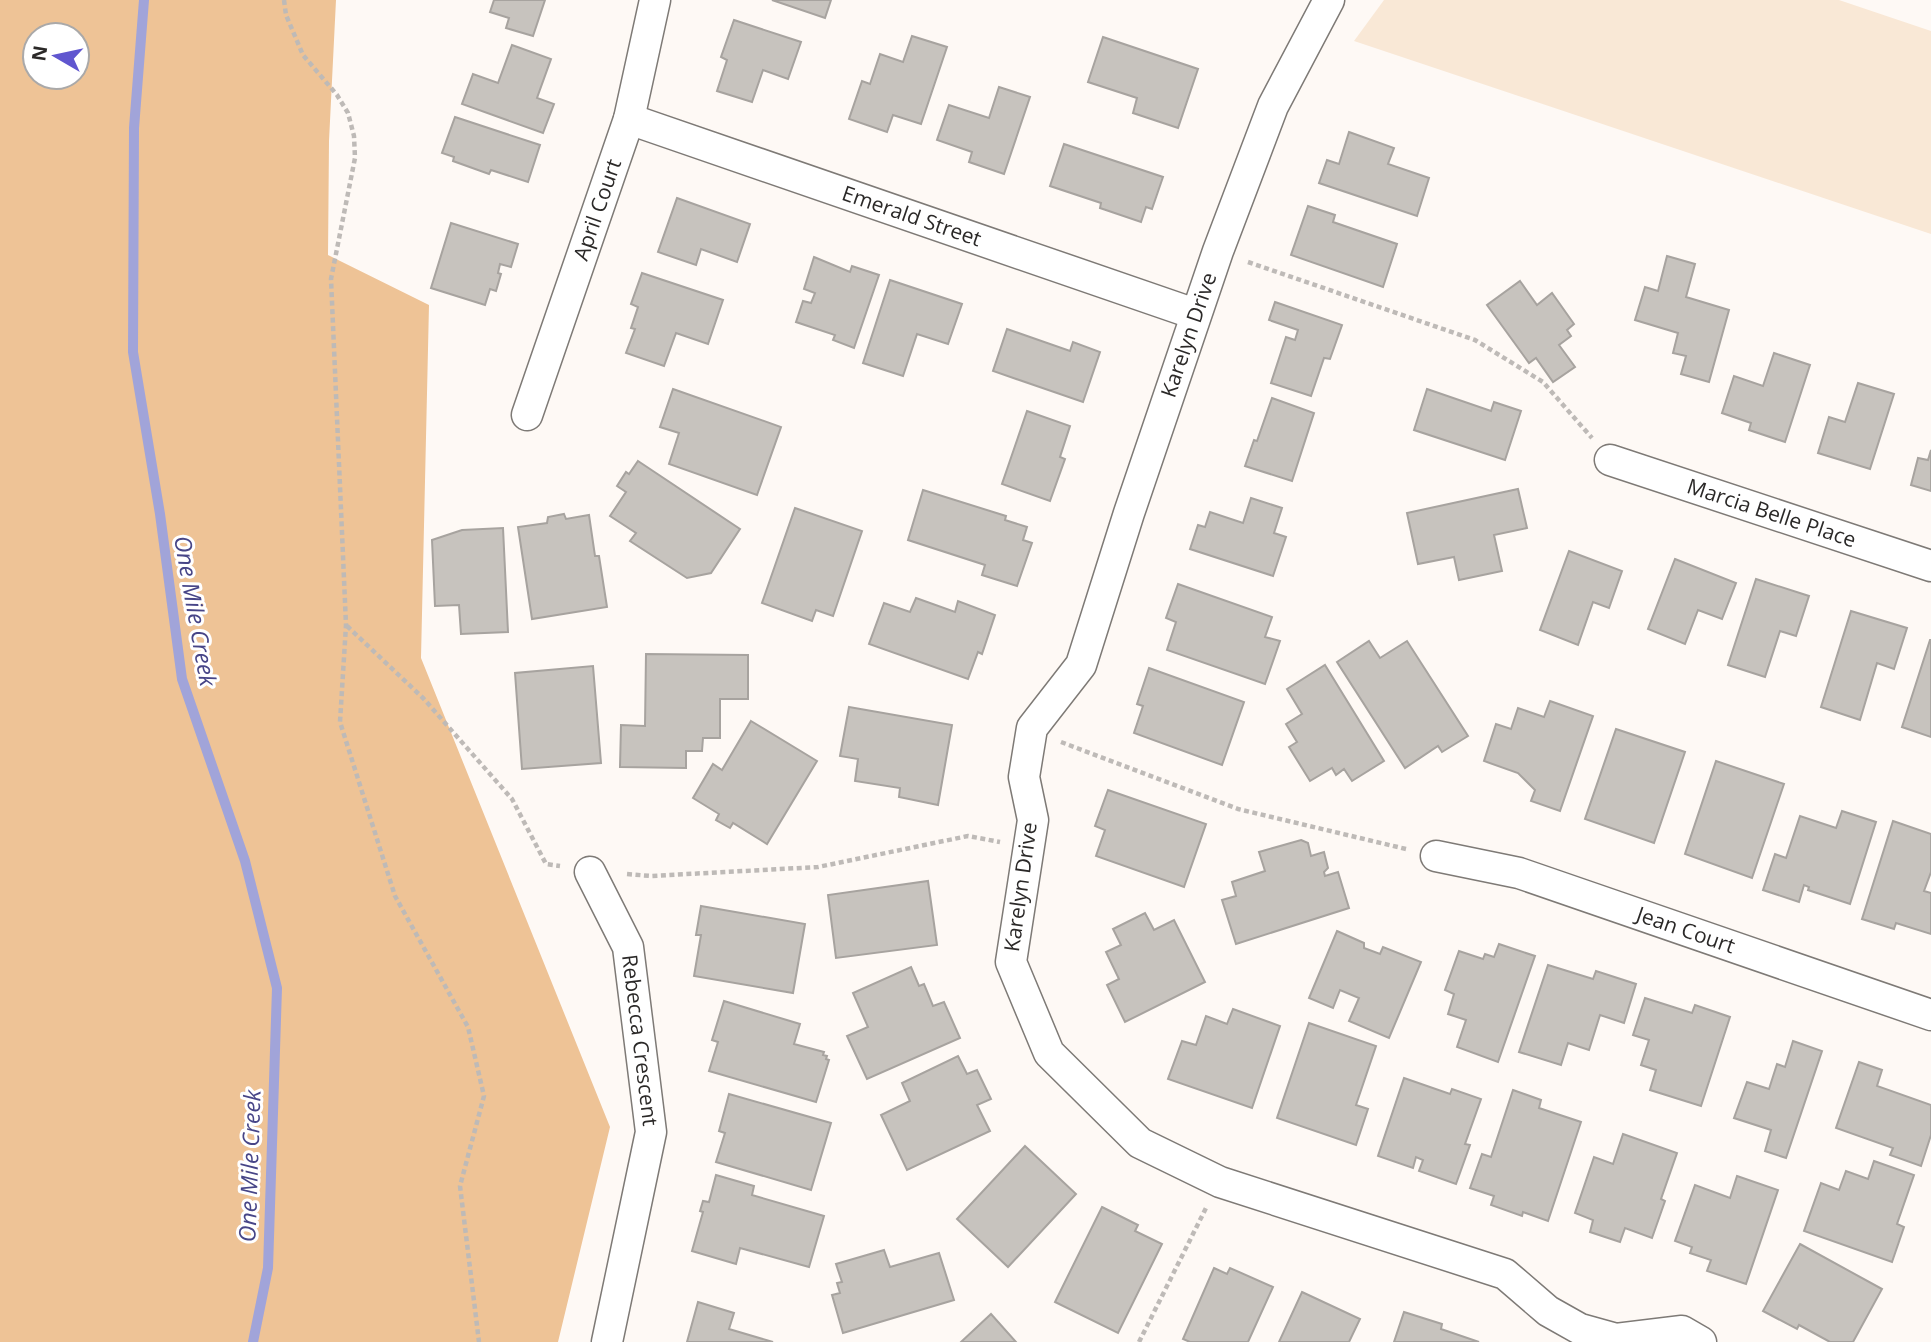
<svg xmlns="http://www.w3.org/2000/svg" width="1931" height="1342" viewBox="0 0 1931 1342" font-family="'Open Sans',sans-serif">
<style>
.green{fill:#f9e8d6}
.forest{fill:#eec396;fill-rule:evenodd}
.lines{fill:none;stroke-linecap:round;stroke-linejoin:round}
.stream{stroke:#a1a4d9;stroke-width:10}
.building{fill:#c7c3be;stroke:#a7a39f;stroke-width:2}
.minor-casing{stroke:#7e7a76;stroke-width:33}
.path{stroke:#bebab7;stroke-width:4.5;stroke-dasharray:5 3.5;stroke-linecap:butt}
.minor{stroke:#fff;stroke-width:30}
.labels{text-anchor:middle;stroke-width:6;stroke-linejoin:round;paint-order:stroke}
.street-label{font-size:21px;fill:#2b2928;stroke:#fff}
.water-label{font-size:23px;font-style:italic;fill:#474587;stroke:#fff}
</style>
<rect width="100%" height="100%" fill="#fef9f5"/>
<path class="green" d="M1384,0H1839L1931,31V234L1354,41Z"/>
<path class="forest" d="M0,0H336L329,141L328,255L429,305L421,658L610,1127L558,1342H0ZM35,35H77V77H35Z"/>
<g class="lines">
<path class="stream" d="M144,0L134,128L133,352L160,514L182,679L245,861L277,988L268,1268L253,1342"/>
</g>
<g class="building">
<path d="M494,0H545L533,36L506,28L509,18L490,12Z"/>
<path d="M772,0H831L825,18Z"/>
<path d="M734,20L801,42L788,79L763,70L752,102L717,91L727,60L721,57Z"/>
<path d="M912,36L947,47L921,124L893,115L887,132L849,119L862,81L870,84L880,54L903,62Z"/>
<path d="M1103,37L1198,69L1178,128L1133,113L1137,98L1088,82Z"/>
<path d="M512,45L551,59L537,98L554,104L543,133L462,104L473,74L498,83Z"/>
<path d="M999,87L1030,97L1004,174L969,162L972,152L937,140L949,105L989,118Z"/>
<path d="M455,117L540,145L528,182L491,170L489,174L453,161L454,157L442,153Z"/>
<path d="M1349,132L1394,148L1388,164L1429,178L1417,216L1319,183L1327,160L1339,164Z"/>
<path d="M1064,144L1163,177L1152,209L1146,207L1141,222L1100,208L1101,203L1050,186Z"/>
<path d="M677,198L750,224L737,262L701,249L696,265L658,252Z"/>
<path d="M1308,206L1335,215L1333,222L1397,244L1383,287L1291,255Z"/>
<path d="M451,223L518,244L511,267L500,264L498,273L501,274L496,291L490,289L485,305L431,288Z"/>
<path d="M1667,256L1695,264L1686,297L1729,310L1709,382L1681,374L1686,356L1673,353L1678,333L1635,320L1645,287L1658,291Z"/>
<path d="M814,257L850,272L852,266L879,275L854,348L833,340L835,335L796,322L803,301L811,303L815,293L804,289Z"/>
<path d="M642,273L723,300L708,344L676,333L664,366L626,353L635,329L631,328L638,307L631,304Z"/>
<path d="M890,280L962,304L948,344L917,334L903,376L863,363Z"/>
<path d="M1520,281L1537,305L1552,293L1574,324L1567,330L1571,336L1559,345L1575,367L1553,382L1536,358L1529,363L1487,305Z"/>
<path d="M1275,302L1342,325L1330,359L1324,358L1311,396L1271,383L1286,337L1295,340L1298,330L1269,320Z"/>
<path d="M1007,329L1070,351L1073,342L1100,352L1083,402L993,371Z"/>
<path d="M1774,353L1810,365L1785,442L1749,430L1751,423L1722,413L1734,376L1763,386Z"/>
<path d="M1858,383L1894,394L1870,469L1818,453L1829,417L1845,422Z"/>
<path d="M673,389L781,427L757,495L669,464L679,433L660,427Z"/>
<path d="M1427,389L1491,411L1494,402L1521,411L1505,460L1414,430Z"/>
<path d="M1272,398L1314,413L1292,481L1245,466L1254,440L1257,441Z"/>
<path d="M1027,411L1070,426L1060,457L1065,459L1050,501L1002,484Z"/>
<path d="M1931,450V491L1911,485L1918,458L1928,460Z"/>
<path d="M638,461L740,529L711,573L687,578L630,541L636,533L610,516L626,492L617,486L626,472L629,474Z"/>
<path d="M1518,489L1527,528L1494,535L1502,571L1459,580L1454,557L1418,564L1407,513Z"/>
<path d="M923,490L1006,516L1005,520L1027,527L1023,540L1032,543L1017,586L982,575L985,565L908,540Z"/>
<path d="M1251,498L1282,508L1274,533L1286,537L1273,576L1190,549L1198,525L1205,527L1210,512L1243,523Z"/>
<path d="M795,508L862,531L833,616L816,610L812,621L762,603Z"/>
<path d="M564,514L566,519L589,515L595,556H599L607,607L532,619L518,527L547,523L548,517Z"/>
<path d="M503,528L508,632L461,634L459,605L435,606L432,540L462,530Z"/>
<path d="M1569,551L1622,571L1609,608L1593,602L1578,645L1540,630Z"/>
<path d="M1675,559L1736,583L1722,619L1698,610L1685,644L1648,629Z"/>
<path d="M1756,579L1809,596L1796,636L1780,631L1765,677L1728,665Z"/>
<path d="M1178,584L1272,617L1265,637L1280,641L1265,684L1167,650L1176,622L1166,618Z"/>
<path d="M916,598L955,612L958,601L995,615L982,654L978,652L968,679L869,644L884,603L910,612Z"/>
<path d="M1851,611L1907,628L1894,669L1877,663L1860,720L1821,707Z"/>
<path d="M1930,640H1931V737L1902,727Z"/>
<path d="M1369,641L1380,658L1407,641L1468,736L1442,752L1438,746L1405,768L1337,662Z"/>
<path d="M646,654L748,655V699H720V738H703L702,751H686V768L620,767L621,725L645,726Z"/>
<path d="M1325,665L1384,761L1352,781L1344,769L1336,775L1332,768L1310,781L1289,747L1297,742L1286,724L1302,714L1287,689Z"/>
<path d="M593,666L601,763L522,769L515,673Z"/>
<path d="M1149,668L1244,702L1222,765L1134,733L1143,706L1137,704Z"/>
<path d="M1550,701L1593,716L1560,811L1531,801L1535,790L1518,773L1484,761L1496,724L1511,729L1518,708L1544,717Z"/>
<path d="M849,707L952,725L938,805L899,797L900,788L855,781L858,759L840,756Z"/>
<path d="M751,721L817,761L767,844L733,823L730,828L716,820L719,814L693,798L713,764L722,770Z"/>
<path d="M1616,729L1685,752L1654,843L1585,819Z"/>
<path d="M1716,761L1784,784L1752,878L1685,854Z"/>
<path d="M1108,790L1206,824L1184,887L1096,856L1105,830L1095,826Z"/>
<path d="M1842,811L1876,822L1850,904L1808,890L1809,887L1804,885L1799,902L1763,890L1775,854L1786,858L1800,816L1836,828Z"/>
<path d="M1893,821L1931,834V872L1924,891L1931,893V934L1896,923L1894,929L1862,919Z"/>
<path d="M1301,840L1308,843L1311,856L1324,852L1328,868L1324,872L1325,876L1338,872L1349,908L1236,944L1222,900L1236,896L1232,882L1265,871L1259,852Z"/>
<path d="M928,881L937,945L836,958L828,895Z"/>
<path d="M701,906L805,924L793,993L694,976L701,935H696Z"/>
<path d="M1145,913L1154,930L1174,920L1205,982L1125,1022L1107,985L1119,979L1106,952L1121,945L1113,929Z"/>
<path d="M1337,931L1364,943V948L1380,954L1383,947L1421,962L1389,1038L1349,1021L1359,998L1340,990L1333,1008L1309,998Z"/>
<path d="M1499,944L1535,956L1498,1062L1457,1047L1466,1020L1448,1014L1454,994L1445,990L1459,951L1483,959L1485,954L1494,957Z"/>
<path d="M1548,965L1593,979L1596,971L1636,984L1624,1023L1600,1015L1589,1050L1568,1043L1561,1065L1519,1052Z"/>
<path d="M911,967L919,986L924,984L933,1006L944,1002L960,1038L867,1079L847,1036L868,1027L853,993Z"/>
<path d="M1645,998L1692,1013L1695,1005L1730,1017L1701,1106L1650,1090L1656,1070L1641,1065L1649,1040L1633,1035Z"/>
<path d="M724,1001L800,1024L794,1044L824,1052L823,1055L827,1056L826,1059L829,1060L816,1102L709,1071L718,1042L712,1040Z"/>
<path d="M1233,1009L1280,1026L1252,1108L1168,1079L1182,1041L1196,1045L1206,1016L1227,1024Z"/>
<path d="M1309,1023L1376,1046L1356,1105L1368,1109L1356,1145L1277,1118Z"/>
<path d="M1793,1041L1822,1051L1786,1158L1765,1151L1771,1130L1734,1118L1747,1082L1769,1089L1777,1064L1785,1067Z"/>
<path d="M958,1056L967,1074L977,1070L991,1099L977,1105L990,1131L907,1170L881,1115L910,1101L902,1083Z"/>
<path d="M1859,1062L1882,1070L1877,1086L1931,1105V1135L1921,1166L1890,1155L1893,1148L1836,1128Z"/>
<path d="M1404,1078L1450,1094L1452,1089L1481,1099L1465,1144L1470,1145L1456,1184L1419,1171L1423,1160L1416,1157L1413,1168L1378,1156Z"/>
<path d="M1513,1090L1541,1100L1539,1108L1581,1122L1548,1221L1523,1212L1522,1216L1491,1205L1494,1196L1470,1188L1482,1154L1491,1157Z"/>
<path d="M729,1094L831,1123L811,1190L716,1162L725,1133L719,1131Z"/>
<path d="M1623,1134L1677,1153L1661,1199L1665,1201L1652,1238L1625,1228L1620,1242L1590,1232L1593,1220L1575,1213L1594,1157L1613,1164Z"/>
<path d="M1025,1146L1076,1194L1008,1267L957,1219Z"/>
<path d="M1874,1161L1914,1175L1897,1224L1904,1227L1892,1262L1804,1231L1821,1183L1839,1190L1846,1171L1868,1179Z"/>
<path d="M716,1175L754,1186L752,1195L824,1216L809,1267L740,1248L736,1264L692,1251L703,1212L700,1211L703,1201L709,1202Z"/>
<path d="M1737,1176L1778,1190L1746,1284L1707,1271L1711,1260L1690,1253L1692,1247L1675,1241L1695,1185L1730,1198Z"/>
<path d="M1102,1207L1138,1225L1135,1231L1162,1244L1118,1333L1055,1302Z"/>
<path d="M1800,1244L1882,1289L1853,1342H1830L1799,1325L1797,1329L1763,1311Z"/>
<path d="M884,1250L890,1267L939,1253L954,1300L843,1333L832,1295L840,1293L837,1283L842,1282L836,1264Z"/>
<path d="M1214,1268L1227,1274L1230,1268L1273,1287L1248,1342H1190L1183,1339Z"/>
<path d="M1302,1292L1360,1319L1349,1342H1279Z"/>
<path d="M698,1302L734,1313L729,1329L773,1342H687Z"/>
<path d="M1404,1312L1442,1324L1441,1329L1479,1342H1394Z"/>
<path d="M991,1314L1016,1342H961Z"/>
</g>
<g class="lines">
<defs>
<g id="minor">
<path d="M1329,0L1273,106L1218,251L1129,513L1081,665L1032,728L1024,777L1033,820L1011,962L1049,1053L1140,1143L1220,1182L1505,1274L1548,1311L1580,1329L1616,1339L1682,1331L1701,1342"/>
<path id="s1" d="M629,119L1195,314"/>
<path id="s2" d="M527,415L629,119L655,0"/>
<path id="s3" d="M1610,460L1931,566"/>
<path id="s4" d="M1436,856L1519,873L1931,1015"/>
<path id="s5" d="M590,872L628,947L651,1132L607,1342"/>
</g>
</defs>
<use href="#minor" class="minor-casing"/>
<g class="path">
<path d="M284,0L286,15L303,55L337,95L348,113L354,136L355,158L331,279L346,625L340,722L395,896L468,1027L484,1096L460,1186L479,1342"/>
<path d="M1248,262L1475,340L1543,382L1592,438"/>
<path d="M347,626L423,698L512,799L546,864L560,866"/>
<path d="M1061,742L1238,809L1406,849"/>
<path d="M627,874L651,876L818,867L968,836L1000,842"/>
<path d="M1139,1342L1206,1208"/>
</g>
<use href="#minor" class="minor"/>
</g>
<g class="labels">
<g class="street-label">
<text dy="7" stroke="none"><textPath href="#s2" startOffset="217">April Court</textPath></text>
<text dy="7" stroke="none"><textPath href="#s1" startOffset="299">Emerald Street</textPath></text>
<text transform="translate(1189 335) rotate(-71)" y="7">Karelyn Drive</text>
<text dy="7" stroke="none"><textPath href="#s3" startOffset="170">Marcia Belle Place</textPath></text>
<text transform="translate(1021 887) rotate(-82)" y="7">Karelyn Drive</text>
<text dy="7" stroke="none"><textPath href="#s4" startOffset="261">Jean Court</textPath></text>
<text dy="7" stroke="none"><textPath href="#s5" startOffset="178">Rebecca Crescent</textPath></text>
</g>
<g class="water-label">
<text transform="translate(195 611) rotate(80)" y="8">One Mile Creek</text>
<text transform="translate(250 1166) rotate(-88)" y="8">One Mile Creek</text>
</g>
</g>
<g transform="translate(56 56) rotate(279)"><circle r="33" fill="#ffffff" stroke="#aaa9a9" stroke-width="2"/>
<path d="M0-5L12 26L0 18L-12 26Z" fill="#6056cf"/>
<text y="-10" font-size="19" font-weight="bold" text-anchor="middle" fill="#2b2928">N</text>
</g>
</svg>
